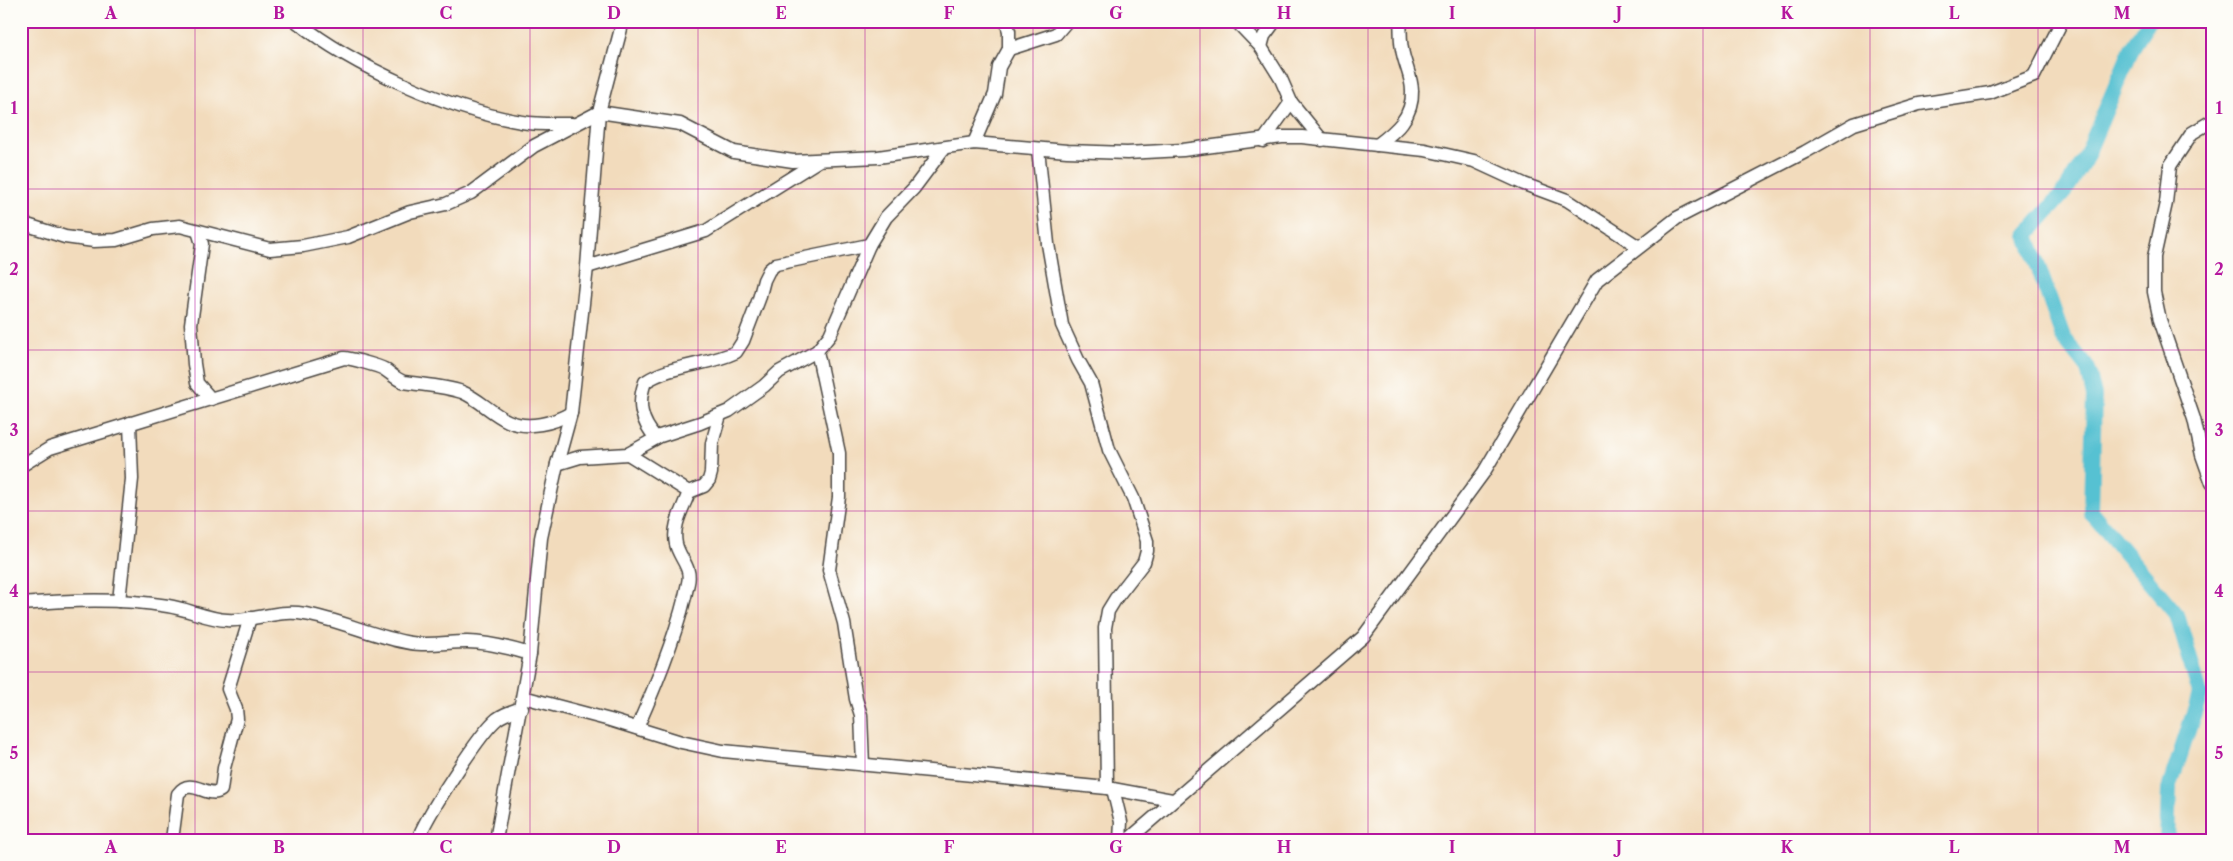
<svg xmlns="http://www.w3.org/2000/svg" width="2233" height="861" viewBox="0 0 2233 861" font-family="'Libre Caslon Text',serif">
<style>
.lines{fill:none;stroke-linecap:round;stroke-linejoin:round}
.river{stroke:#57c1d2;stroke-width:16}
.minor-casing{stroke:#494541;stroke-width:15}
.minor{stroke:#fff;stroke-width:12}
.grid{fill:none;stroke:#b5179e;stroke-width:1;stroke-opacity:0.55}
.neatline{fill:none;stroke:#b5179e;stroke-width:2}
.grid-label{font-size:16px;text-anchor:middle;font-weight:bold;fill:#b5179e}
</style>
<rect width="100%" height="100%" fill="#fdfcf7"/>
<filter id="ink" filterUnits="userSpaceOnUse"><feTurbulence type="fractalNoise" baseFrequency=".02" numOctaves="2"/><feDisplacementMap in="SourceGraphic" scale="10" xChannelSelector="R" yChannelSelector="G"/><feConvolveMatrix kernelMatrix="1 2 1 2 8 2 1 2 1" color-interpolation-filters="sRGB"/></filter>
<filter id="wash" filterUnits="userSpaceOnUse"><feTurbulence type="fractalNoise" baseFrequency=".0096" numOctaves="4" result="noise"/><feDisplacementMap in="SourceGraphic" scale="20" xChannelSelector="R" yChannelSelector="G"/><feGaussianBlur stdDeviation="1.12" result="paint"/><feColorMatrix in="noise" values="0 0 0 0 0 0 0 0 0 0 0 0 0 0 0 0 0 1.4 0 .05"/><feComposite in="paint" operator="in"/></filter>
<g filter="url(#wash)">
<rect width="100%" height="100%" fill="#f2dbbc"/>
<g class="lines">
<path class="river" d="M2149,21L2132,48L2084,161L2066,190L2027,235L2063,337L2088,369L2094,396L2091,512L2177,615L2200,694L2169,789L2167,840"/>
</g>
</g>
<g filter="url(#ink)">
<g class="lines">
<defs>
<g id="minor">
<path d="M296,21C354,67 450,110 522,122C539,125 556,124 572,124"/>
<path d="M1236,21L1261,47L1281,79L1291,102L1322,140"/>
<path d="M1261,47L1264,36L1275,21"/>
<path d="M1009,49L1056,34L1067,21"/>
<path d="M2212,121L2192,133L2170,166L2166,203L2154,257V292L2160,320L2194,419L2202,455L2212,483"/>
<path d="M1263,141L1291,102"/>
<path d="M974,143L995,94L999,67L1009,49V31L1006,21"/>
<path d="M1377,145C1396,131 1413,117 1412,91C1412,77 1404,63 1402,49C1400,40 1401,30 1400,21"/>
<path d="M1038,149L1048,244L1062,325L1078,360L1091,383L1109,450L1133,498L1147,541V551L1144,562L1116,598L1108,611L1105,628L1107,788"/>
<path d="M21,223L65,237L94,241L116,240L153,229L180,226L270,249L303,246L348,237L410,212L446,204L471,193L534,146L599,112L680,124L734,152L793,161L878,157L974,143L1067,151L1127,153L1183,150L1282,137H1302L1425,150L1474,161L1524,184L1567,200L1639,247"/>
<path d="M198,231L202,244L191,324L194,364L197,383L211,399"/>
<path d="M587,267L706,231L818,161"/>
<path d="M817,351L839,453V497L829,570L844,623L856,699L861,715L863,765"/>
<path d="M656,438C641,421 637,404 645,382C672,364 707,366 736,352L743,341L759,299L764,280L769,270L776,264L869,245"/>
<path d="M628,454L689,492"/>
<path d="M557,464L580,457L628,454L660,436L700,423L729,411L764,386L779,372L817,351L830,335L869,245L886,217L914,188L944,148"/>
<path d="M21,466L50,448L344,358C350,358 379,366 384,369C392,374 395,379 404,382C423,385 444,386 462,392C479,399 491,413 508,421C528,430 554,423 571,413"/>
<path d="M119,601L132,479L130,423"/>
<path d="M21,604C70,600 120,598 168,606C188,609 207,619 227,620C253,622 276,609 305,614C341,620 374,637 411,643C429,646 448,642 467,642C488,642 510,648 530,654"/>
<path d="M523,697L610,720L681,742L723,751L1107,788L1172,800"/>
<path d="M637,728C656,685 679,629 688,583C692,567 679,558 676,544C672,525 683,509 689,492L704,486L709,480L711,473L712,443L720,415"/>
<path d="M1113,789L1121,822L1120,840"/>
<path d="M172,840L178,794C191,775 208,800 221,790L224,768L237,719L236,709L228,689L250,618"/>
<path d="M418,840C424,819 480,733 497,719C505,713 513,711 522,708"/>
<path d="M496,840L530,654L541,538L557,464L571,413L587,267L599,112L623,21"/>
<path d="M1128,840L1363,637L1484,472L1597,280L1677,218L1805,152L1854,124L1919,104L1990,93L2034,76L2062,21"/>
</g>
</defs>
<use href="#minor" class="minor-casing"/>
<use href="#minor" class="minor"/>
</g>
</g>
<path class="grid" d="M195,21V840M363,21V840M530,21V840M698,21V840M865,21V840M1033,21V840M1200,21V840M1368,21V840M1535,21V840M1703,21V840M1870,21V840M2038,21V840M21,189H2212M21,350H2212M21,511H2212M21,672H2212"/>
<rect width="2233" height="861" fill="none" stroke="#fdfcf7" stroke-width="55"/>
<rect x="28" y="28" width="2178" height="806" class="neatline"/>
<g class="grid-label">
<text x="111" y="19">A</text>
<text x="279" y="19">B</text>
<text x="446" y="19">C</text>
<text x="614" y="19">D</text>
<text x="781" y="19">E</text>
<text x="949" y="19">F</text>
<text x="1116" y="19">G</text>
<text x="1284" y="19">H</text>
<text x="1452" y="19">I</text>
<text x="1619" y="19">J</text>
<text x="1787" y="19">K</text>
<text x="1954" y="19">L</text>
<text x="2122" y="19">M</text>
<text x="14" y="114">1</text>
<text x="2219" y="114">1</text>
<text x="14" y="275">2</text>
<text x="2219" y="275">2</text>
<text x="14" y="436">3</text>
<text x="2219" y="436">3</text>
<text x="14" y="597">4</text>
<text x="2219" y="597">4</text>
<text x="14" y="759">5</text>
<text x="2219" y="759">5</text>
<text x="111" y="853">A</text>
<text x="279" y="853">B</text>
<text x="446" y="853">C</text>
<text x="614" y="853">D</text>
<text x="781" y="853">E</text>
<text x="949" y="853">F</text>
<text x="1116" y="853">G</text>
<text x="1284" y="853">H</text>
<text x="1452" y="853">I</text>
<text x="1619" y="853">J</text>
<text x="1787" y="853">K</text>
<text x="1954" y="853">L</text>
<text x="2122" y="853">M</text>
</g>
</svg>
